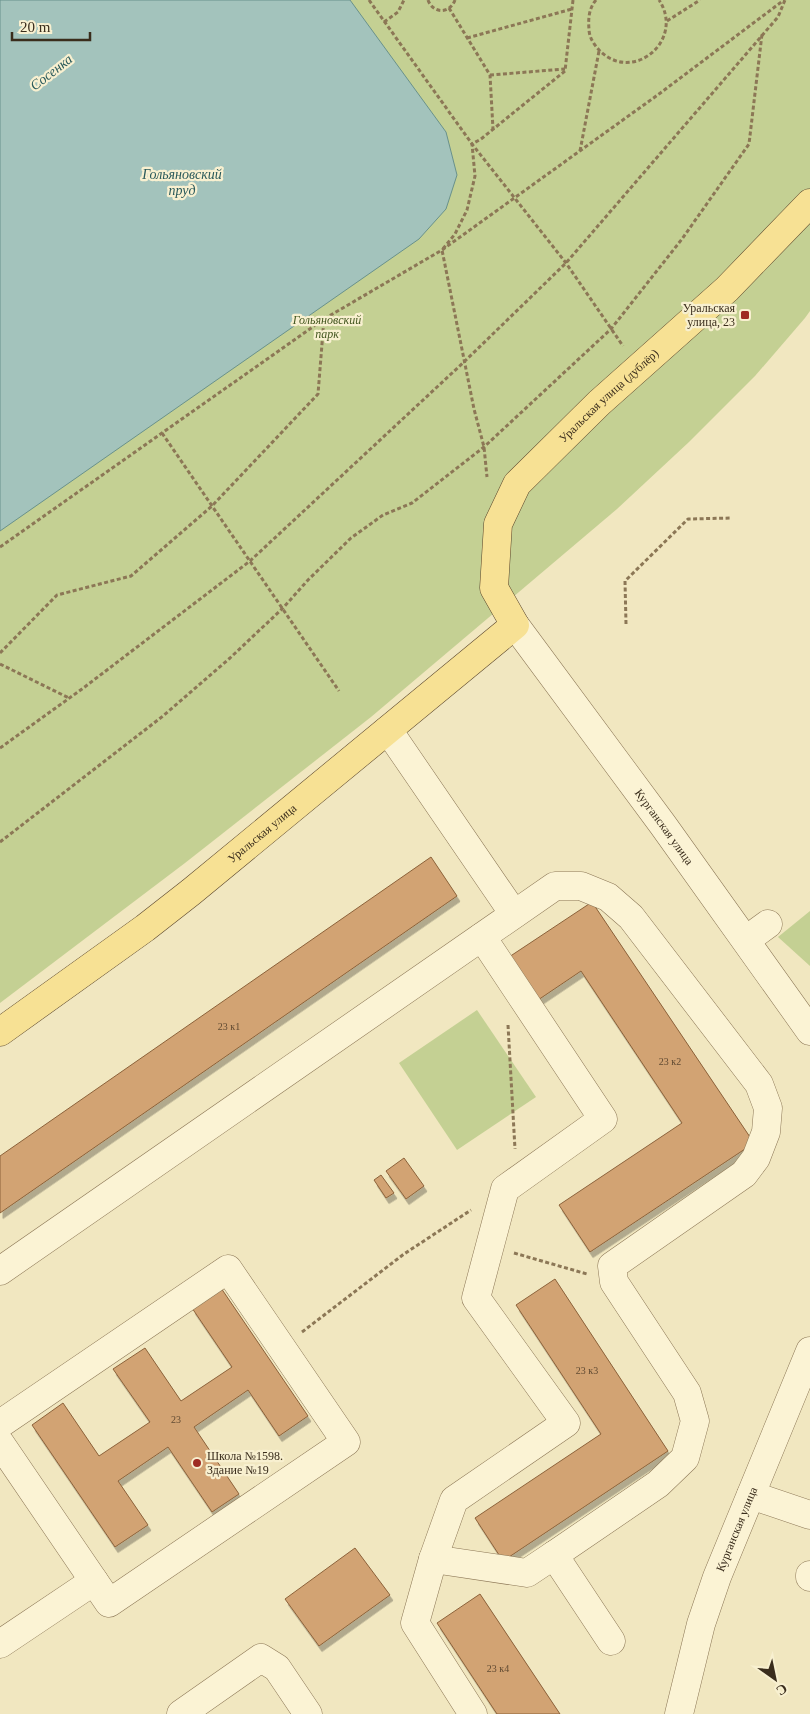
<svg xmlns="http://www.w3.org/2000/svg" width="810" height="1714" viewBox="0 0 810 1714" font-family="Georgia,serif">
<style>
.green{fill:#c4d093}
.water{fill:#a3c3bc;stroke:#69918b}
.building{fill:#d2a373;stroke:#8c623a;filter:url(#shadow)}
.lines{fill:none;stroke-linecap:round;stroke-linejoin:round}
.minor-casing{stroke:#8c7756;stroke-width:29}
.major-casing{stroke:#59442b;stroke-width:29}
.path{stroke:#8c7756;stroke-width:3;stroke-dasharray:4 2.5;stroke-linecap:butt}
.minor{stroke:#fbf3d4;stroke-width:28}
.major{stroke:#f7e194;stroke-width:28}
.poi-dot{fill:#9f2c22;stroke:#f8f0d0;stroke-width:2}
.labels{text-anchor:middle;stroke-width:4.5;stroke-linejoin:round;paint-order:stroke}
.number-label{font-size:10px;fill:#604a32}
.poi-label{font-size:12px;fill:#3a2d1c;stroke:#f8f0d0;text-anchor:end}
.park-label{font-size:12px;font-style:italic;fill:#455821;stroke:#f8f0d0}
.street-label{font-size:12px;fill:#3a2d1c;stroke:#f8f0d0}
.water-label{font-size:14px;font-style:italic;fill:#2a5a5b;stroke:#f8f0d0}
</style>
<defs>
<filter id="shadow"><feDropShadow dx="3" dy="5.5" stdDeviation="0" flood-color="#0004"/></filter>
</defs>
<rect width="100%" height="100%" fill="#f1e7c0"/>
<g class="green">
<path d="M0,0H810V311L805,318L755,376L689,442L617,509L371,717L185,863L0,1003Z"/>
<path d="M810,911V966L778,937Z"/>
<path d="M477,1010L536,1097L457,1150L399,1063Z"/>
</g>
<path class="water" d="M0,0H350L446,132L457,175L446,209L419,239L0,531Z"/>
<g class="building">
<path d="M431,857L457,896L0,1213V1156Z"/>
<path d="M592,902L754,1143L590,1252L559,1205L682,1123L581,971L538,1000L509,957Z"/>
<path d="M404,1158L424,1186L406,1199L386,1171Z"/>
<path d="M381,1175L394,1193L386,1198L374,1180Z"/>
<path d="M555,1279L668,1451L503,1561L475,1518L601,1434L516,1305Z"/>
<path d="M221,1288L308,1416L279,1436L248,1390L194,1427L239,1494L212,1512L168,1447L118,1481L148,1525L115,1547L32,1425L63,1403L99,1456L150,1422L113,1369L145,1348L181,1401L232,1367L192,1308Z"/>
<path d="M355,1548L390,1595L319,1646L285,1599Z"/>
<path d="M480,1594L560,1714H497L437,1623Z"/>
</g>
<g class="lines">
<defs>
<g id="minor">
<path id="s1" d="M515,625L663,825L810,1031"/>
<path d="M388,730L514,914"/>
<path d="M746,940L768,924"/>
<path d="M0,1271L555,886H581L608,897L631,917L759,1084L768,1108L766,1132L756,1158L744,1174L612,1266L614,1282L687,1393L695,1421L685,1458L658,1484L554,1555L611,1641"/>
<path d="M0,1424L228,1269L346,1442L109,1603L0,1443"/>
<path d="M751,1495L810,1515"/>
<path d="M433,1559L527,1573L554,1555"/>
<path d="M810,1577V1575"/>
<path d="M0,1644L94,1581"/>
<path d="M181,1714L261,1658L277,1668L308,1714"/>
<path d="M473,1714L415,1623L433,1559L454,1500L566,1423L476,1298L505,1189L603,1119L482,937"/>
<path id="s2" d="M679,1714L701,1624L717,1577L810,1351"/>
</g>
<g id="major">
<path id="s3" d="M0,1032L145,928L191,892L515,625L494,588L498,524L517,484L599,403L727,289L810,203"/>
</g>
</defs>
<use href="#minor" class="minor-casing"/>
<use href="#major" class="major-casing"/>
<g class="path">
<path d="M369,0L472,144L475,176L467,210L455,234L442,250L474,409L484,447L487,477"/>
<path d="M428,0C433,14 450,14 455,0"/>
<path d="M573,0L565,71L481,139L472,144L566,263L623,346"/>
<path d="M596,0C589,8 588,19 589,29C589,38 595,46 601,52C635,83 685,39 659,0"/>
<path d="M449,8L490,75L493,129"/>
<path d="M667,21L700,0"/>
<path d="M384,22L398,12L404,0"/>
<path d="M467,38L572,9"/>
<path d="M490,75L565,69"/>
<path d="M580,151L599,51"/>
<path d="M162,433L339,691"/>
<path d="M0,547L324,319L442,250L659,94L784,0"/>
<path d="M626,624L625,581L688,519L732,518"/>
<path d="M0,653L57,595L131,576L212,506L318,394L324,319"/>
<path d="M0,664L69,698"/>
<path d="M0,748L82,689L250,561L465,361L566,263L778,17L785,0"/>
<path d="M0,842L163,716L230,658L283,608L308,580L351,538L383,515L412,503L484,447L611,329L682,239L749,144L762,34"/>
<path d="M508,1025L515,1149"/>
<path d="M514,1253L587,1274"/>
<path d="M302,1332L404,1254L471,1210"/>
</g>
<use href="#minor" class="minor"/>
<use href="#major" class="major"/>
</g>
<g class="poi-dot">
<rect x="740" y="310" width="10" height="10" rx="2.5"/>
<circle cx="197" cy="1463" r="5"/>
</g>
<g class="labels">
<g class="number-label">
<text x="229" y="1030">23 к1</text>
<text x="670" y="1065">23 к2</text>
<text x="587" y="1374">23 к3</text>
<text x="176" y="1423">23</text>
<text x="498" y="1672">23 к4</text>
</g>
<g class="poi-label">
<text x="735" y="312">Уральская<tspan x="735" dy="14">улица, 23</tspan></text>
<text x="207" y="1460" text-anchor="start">Школа №1598.<tspan x="207" dy="14">Здание №19</tspan></text>
</g>
<g class="park-label">
<text x="327" y="324">Гольяновcкий<tspan x="327" dy="14">парк</tspan></text>
</g>
<g class="street-label">
<text dy="4" stroke="none"><textPath href="#s3" startOffset="935">Уральская улица (дублёр)</textPath></text>
<text dy="4" stroke="none"><textPath href="#s1" startOffset="251">Курганская улица</textPath></text>
<text dy="4" stroke="none"><textPath href="#s3" startOffset="329">Уральская улица</textPath></text>
<text dy="4" stroke="none"><textPath href="#s2" startOffset="194">Курганская улица</textPath></text>
</g>
<g class="water-label">
<text transform="translate(51 72) rotate(-38)" y="5">Сосенка</text>
<text x="182" y="179">Гольяновский<tspan x="182" dy="16">пруд</tspan></text>
</g>
</g>
<g transform="translate(775 1679) rotate(147)" stroke="#f8f0d0" stroke-width="4" paint-order="stroke">
<path d="M0-4L9 19L0 12L-9 19Z" fill="#3a2d1c"/>
<text y="-8" font-size="14" font-weight="bold" text-anchor="middle" fill="#3a2d1c">С</text>
</g>
<path d="M12 32v8h78v-8" fill="none" stroke="#3a2d1c" stroke-width="2.5"/>
<text x="20" y="32" font-size="15" fill="#3a2d1c" stroke="#f8f0d0" stroke-width="4" paint-order="stroke">20 m</text>
</svg>
